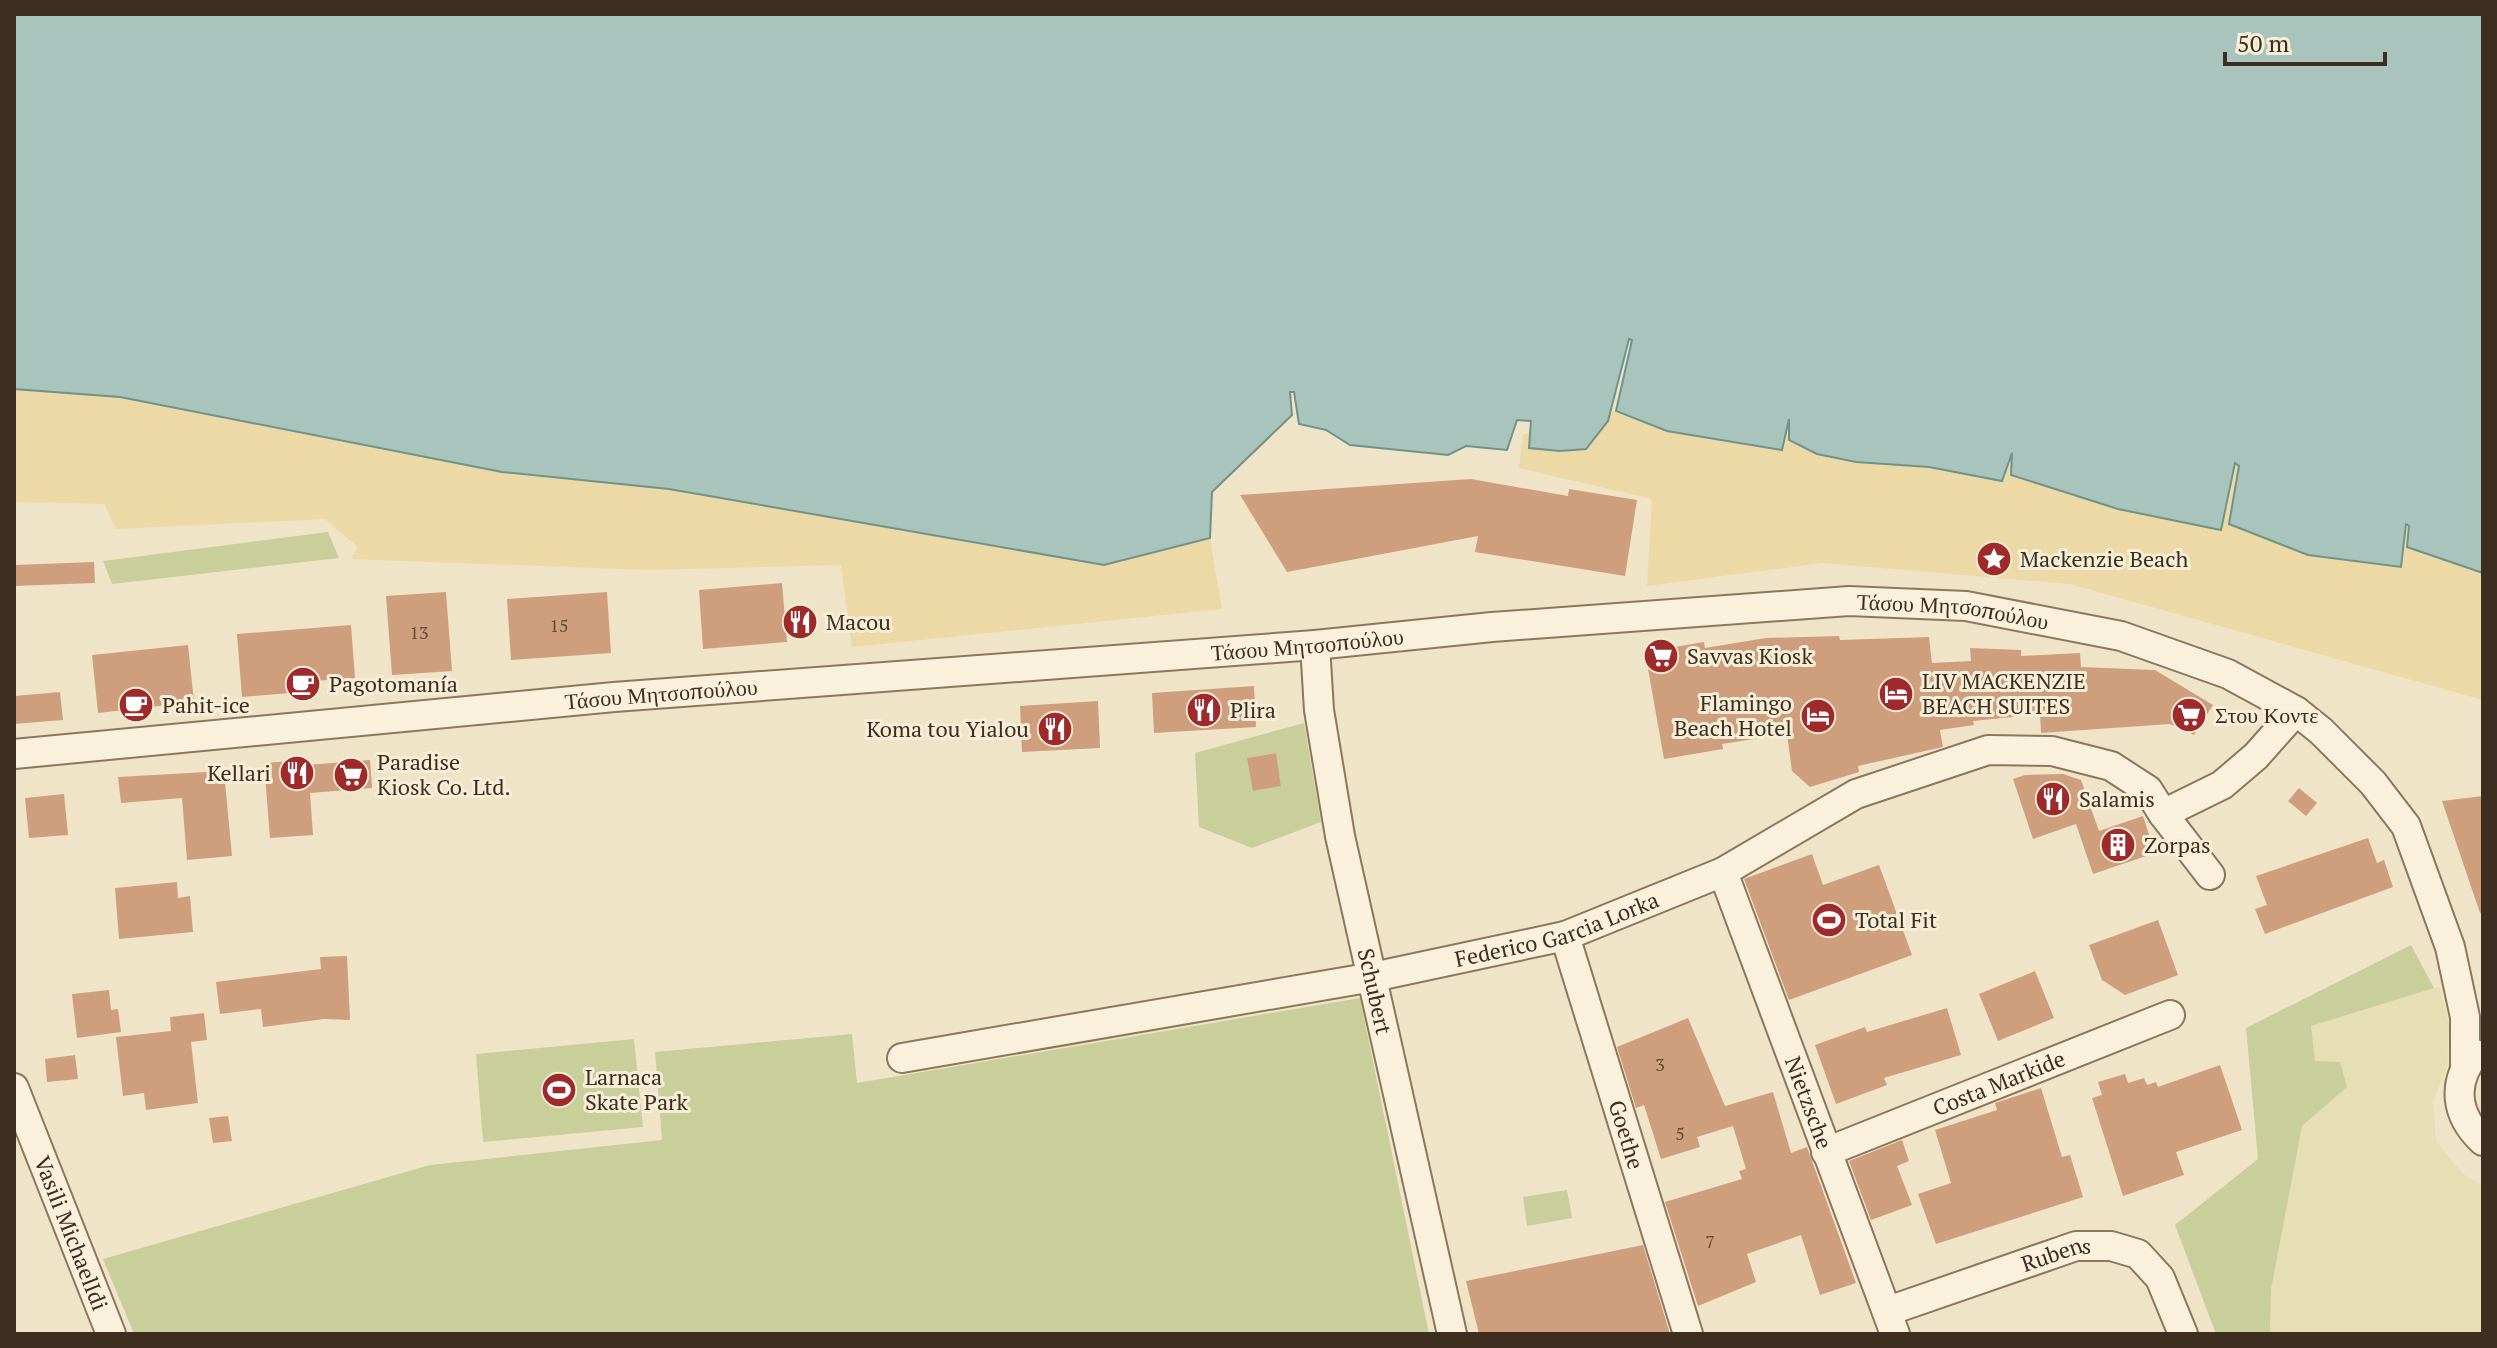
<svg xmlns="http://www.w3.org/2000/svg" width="2497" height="1348" viewBox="0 0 2497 1348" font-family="'PT Serif',serif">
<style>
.farmland{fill:#e6deb5}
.green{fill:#c9cf9b;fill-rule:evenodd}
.sand{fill:#ecd9a5}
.water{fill:#a9c4bc;stroke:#6f938a;stroke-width:2}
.building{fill:#cf9f7d}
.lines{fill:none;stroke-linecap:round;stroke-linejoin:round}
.minor-casing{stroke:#8d765c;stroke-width:32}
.minor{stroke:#faf1dc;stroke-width:28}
.labels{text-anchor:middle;stroke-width:6;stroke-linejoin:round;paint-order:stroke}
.number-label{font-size:18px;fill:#624a37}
.poi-label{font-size:22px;fill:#3d2e20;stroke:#f7eed8;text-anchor:start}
.street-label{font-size:22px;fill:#3d2e20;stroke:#f7eed8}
</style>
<rect width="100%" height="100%" fill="#f0e4c8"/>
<path class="farmland" d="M2439,986L2449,1024L2447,1069L2433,1100L2436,1141L2463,1174L2483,1186V1334H2270L2271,1290L2302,1125L2347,1087L2315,1061L2311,1026Z"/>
<g class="green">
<path d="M328,532L339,558L112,584L103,561Z"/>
<path d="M1304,723L1321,822L1252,848L1199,827L1195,753ZM1275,753L1281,785L1254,791L1248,758Z"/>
<path d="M2411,945L2434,988L2311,1026L2315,1061L2340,1062L2347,1087L2302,1126L2271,1290L2270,1334H2216L2175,1225L2258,1159L2246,1028Z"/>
<path d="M1360,998L1429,1334H134L103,1259L430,1165L662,1140L655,1052L852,1034L857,1083Z"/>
<path d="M634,1039L643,1127L483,1142L476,1054Z"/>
<path d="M1567,1190L1572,1218L1527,1226L1523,1197Z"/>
</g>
<g class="sand">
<path d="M14,306L1292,415L1212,492L1210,538L1222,609L852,647L841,565L647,570L351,559L358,547L325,519L116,529L104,504L14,502Z"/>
<path d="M1616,411L1667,431L1782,450L1789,418L1856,462L1929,467L2002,481L2009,454L2013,453L2011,475L2221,530L2234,463L2239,465L2229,524L2400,567L2406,524L2409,525L2407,547L2483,573V700L2070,584L1822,563L1647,586L1652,499L1519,468L1523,434Z"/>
</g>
<path class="water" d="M14,14H2483V573L2407,547L2409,526L2406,524L2401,567L2308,555L2229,524L2239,466L2235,463L2221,530L2118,509L2011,475L2012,453L2002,481L1929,467L1856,462L1817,454L1789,440V419L1782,450L1667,431L1616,411L1632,340L1629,339L1608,421L1586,449L1560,451L1529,448L1531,421L1517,420L1507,450L1466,446L1448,455L1350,445L1326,430L1299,424L1294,392H1290L1292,415L1212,492L1210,538L1104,565L669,489L502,472L120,397L14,389Z"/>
<g class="building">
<path d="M1471,479L1568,496L1569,489L1637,500L1625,576L1475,552L1478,536L1287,572L1240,495Z"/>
<path d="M94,562L95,583L14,586V565Z"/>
<path d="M782,583L787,642L703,649L699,590Z"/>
<path d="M446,592L452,671L392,675L386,596Z"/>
<path d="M607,592L611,653L511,660L507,599Z"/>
<path d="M351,625L355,678L314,681L315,691L242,697L237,634Z"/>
<path d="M1839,636L1840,640L1929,637L1932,663L1971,661L1970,648L2021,650V656L2080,653L2081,667L2155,670L2213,705L2194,735L2170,724L2041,733L2040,714L1973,721L1974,725L1940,730L1943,747L1858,766L1859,772L1810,787L1792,771L1787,734L1722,744L1723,749L1664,759L1645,652L1704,642L1705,648L1766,638Z"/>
<path d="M188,645L194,702L98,713L92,655Z"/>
<path d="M1254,686L1256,727L1154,733L1152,693Z"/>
<path d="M60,692L63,720L14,724V696Z"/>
<path d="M1098,701L1100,748L1022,752L1020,706Z"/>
<path d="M1276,753L1281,786L1253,791L1247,758Z"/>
<path d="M307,760V765L370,760L372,788L310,793L313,835L270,838L264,763Z"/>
<path d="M224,771L232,856L187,860L182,798L121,803L118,777Z"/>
<path d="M2063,774L2081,780L2099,831L2143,816L2155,853L2093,874L2076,824L2033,839L2013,779L2025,775Z"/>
<path d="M2299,788L2317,803L2306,816L2288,801Z"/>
<path d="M64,794L68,835L29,838L25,798Z"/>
<path d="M2483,796V912L2480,913L2442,801Z"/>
<path d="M2368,838L2377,863L2384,860L2393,887L2265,934L2255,909L2267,905L2256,876Z"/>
<path d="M1812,854L1823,885L1879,865L1912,955L1789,1000L1744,879Z"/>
<path d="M177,882L178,898L190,896L193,932L119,939L115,888Z"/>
<path d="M2158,920L2178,975L2125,995L2102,980L2089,945Z"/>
<path d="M347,956L350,1020L324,1019L263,1027L261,1009L220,1014L216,982L321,969L320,957Z"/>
<path d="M2035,971L2054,1018L1998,1041L1979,994Z"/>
<path d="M109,990L111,1010L118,1009L121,1032L77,1038L72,994Z"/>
<path d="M1947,1008L1961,1055L1884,1078L1887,1085L1836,1104L1815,1045L1865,1027L1867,1032Z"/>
<path d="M204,1013L207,1040L191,1042L198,1103L146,1110L144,1093L123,1096L116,1037L171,1031L170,1017Z"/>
<path d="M1688,1018L1725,1106L1773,1092L1791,1153L1807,1147L1856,1283L1820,1295L1801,1235L1747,1254L1756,1282L1698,1306L1665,1202L1742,1179L1739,1171L1746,1169L1733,1126L1697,1137L1700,1147L1661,1159L1644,1105L1636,1108L1617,1047Z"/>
<path d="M75,1055L78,1079L47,1082L45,1059Z"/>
<path d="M2220,1065L2242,1130L2176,1152L2184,1175L2123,1196L2092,1098L2102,1095L2098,1082L2125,1074L2128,1083L2144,1078L2147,1085L2156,1082L2158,1087Z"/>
<path d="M2041,1088L2062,1157L2070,1155L2083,1197L1936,1244L1918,1194L1951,1183L1935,1130L1997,1110L1995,1103Z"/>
<path d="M228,1116L232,1141L213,1143L209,1118Z"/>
<path d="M1902,1140L1909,1161L1897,1166L1912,1205L1871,1220L1849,1161Z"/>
<path d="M1643,1245L1670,1334H1479L1466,1281Z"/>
</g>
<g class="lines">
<defs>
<g id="minor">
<path id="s1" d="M1315,645L1319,710L1340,836L1452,1334"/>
<path id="s2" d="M14,754L614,697L1315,645L1492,627L1849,601L1966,606L2121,636L2228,674L2296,711L2321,731L2373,783L2406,826L2450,947L2465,1017V1068"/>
<path d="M2163,814L2210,875"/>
<path id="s3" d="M1723,872L1895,1334"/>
<path id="s4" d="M1565,936L1688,1334"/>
<path d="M2475,1054C2451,1084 2456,1116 2483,1141"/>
<path id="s5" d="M902,1058L1373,977L1565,936L1723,872L1856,794L1988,750L2052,751L2111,766L2148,790L2163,814L2222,785L2256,756L2296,711"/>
<path id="s6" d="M14,1088L111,1334"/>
<path id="s7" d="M1826,1152L2170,1015"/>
<path id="s8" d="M1888,1311L2076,1246H2111L2138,1254L2160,1278L2183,1334"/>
</g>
</defs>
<use href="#minor" class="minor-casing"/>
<use href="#minor" class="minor"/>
</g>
<defs>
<symbol id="sight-disc" viewBox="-11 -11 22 22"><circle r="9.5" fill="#9e2a2b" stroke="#f7eed8"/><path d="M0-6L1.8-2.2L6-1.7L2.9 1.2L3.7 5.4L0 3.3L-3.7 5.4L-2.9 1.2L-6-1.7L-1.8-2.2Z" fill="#fff"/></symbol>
<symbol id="restaurant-disc" viewBox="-11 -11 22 22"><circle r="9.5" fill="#9e2a2b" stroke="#f7eed8"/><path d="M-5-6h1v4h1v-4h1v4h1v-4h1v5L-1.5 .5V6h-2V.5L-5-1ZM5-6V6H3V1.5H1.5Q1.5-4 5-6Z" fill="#fff"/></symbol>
<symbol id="supermarket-disc" viewBox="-11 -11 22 22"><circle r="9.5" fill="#9e2a2b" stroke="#f7eed8"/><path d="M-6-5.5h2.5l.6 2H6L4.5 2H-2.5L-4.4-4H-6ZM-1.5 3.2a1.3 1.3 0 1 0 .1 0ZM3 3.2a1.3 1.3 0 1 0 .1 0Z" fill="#fff"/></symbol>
<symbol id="cafe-disc" viewBox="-11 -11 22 22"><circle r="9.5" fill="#9e2a2b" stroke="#f7eed8"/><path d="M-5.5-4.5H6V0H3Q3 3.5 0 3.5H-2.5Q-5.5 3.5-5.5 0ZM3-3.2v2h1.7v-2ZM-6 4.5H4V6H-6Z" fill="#fff"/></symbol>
<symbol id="hotel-disc" viewBox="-11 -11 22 22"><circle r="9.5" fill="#9e2a2b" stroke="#f7eed8"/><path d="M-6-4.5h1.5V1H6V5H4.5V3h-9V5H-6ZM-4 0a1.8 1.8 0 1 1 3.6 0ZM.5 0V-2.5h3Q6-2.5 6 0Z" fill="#fff"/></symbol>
<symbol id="building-disc" viewBox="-11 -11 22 22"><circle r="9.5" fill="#9e2a2b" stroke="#f7eed8"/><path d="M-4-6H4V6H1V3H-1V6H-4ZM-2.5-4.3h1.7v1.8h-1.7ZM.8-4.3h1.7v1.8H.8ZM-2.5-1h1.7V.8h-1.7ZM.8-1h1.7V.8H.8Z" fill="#fff"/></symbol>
<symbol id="stadium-disc" viewBox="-11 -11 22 22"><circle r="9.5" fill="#9e2a2b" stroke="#f7eed8"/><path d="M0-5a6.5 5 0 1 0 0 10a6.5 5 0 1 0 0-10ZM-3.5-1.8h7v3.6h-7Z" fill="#fff"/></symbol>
</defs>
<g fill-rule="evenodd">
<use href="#sight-disc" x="1974" y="539" width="40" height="40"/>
<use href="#restaurant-disc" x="780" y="602" width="40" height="40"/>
<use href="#supermarket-disc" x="1641" y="636" width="40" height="40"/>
<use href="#cafe-disc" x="283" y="664" width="40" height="40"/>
<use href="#hotel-disc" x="1876" y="674" width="40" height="40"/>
<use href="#cafe-disc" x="116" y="685" width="40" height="40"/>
<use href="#restaurant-disc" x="1184" y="690" width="40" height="40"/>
<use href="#supermarket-disc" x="2169" y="695" width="40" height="40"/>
<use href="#hotel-disc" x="1798" y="696" width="40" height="40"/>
<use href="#restaurant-disc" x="1035" y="709" width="40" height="40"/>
<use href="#restaurant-disc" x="277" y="753" width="40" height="40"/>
<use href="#supermarket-disc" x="331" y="755" width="40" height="40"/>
<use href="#restaurant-disc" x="2033" y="779" width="40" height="40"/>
<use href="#building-disc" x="2098" y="825" width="40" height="40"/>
<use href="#stadium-disc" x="1809" y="900" width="40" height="40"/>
<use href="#stadium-disc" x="539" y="1070" width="40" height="40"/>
</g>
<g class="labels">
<g class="number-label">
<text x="559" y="632">15</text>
<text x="419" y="639">13</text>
<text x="1660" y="1071">3</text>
<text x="1680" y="1140">5</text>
<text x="1710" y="1248">7</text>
</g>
<g class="poi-label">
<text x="2020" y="567">Mackenzie Beach</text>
<text x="826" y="630">Macou</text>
<text x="1687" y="664">Savvas Kiosk</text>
<text x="1922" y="689">LIV MACKENZIE<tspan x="1922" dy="25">BEACH SUITES</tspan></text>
<text x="329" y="692">Pagotomanía</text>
<text x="1792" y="711" text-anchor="end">Flamingo<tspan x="1792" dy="25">Beach Hotel</tspan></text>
<text x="162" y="713">Pahit-ice</text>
<text x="1230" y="718">Plira</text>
<text x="2215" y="723">Στου Κοντε</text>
<text x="1029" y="737" text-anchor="end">Koma tou Yialou</text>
<text x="377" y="770">Paradise<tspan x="377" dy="25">Kiosk Co. Ltd.</tspan></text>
<text x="271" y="781" text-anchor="end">Kellari</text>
<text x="2079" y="807">Salamis</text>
<text x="2144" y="853">Zorpas</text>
<text x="1855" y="928">Total Fit</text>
<text x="585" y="1085">Larnaca<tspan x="585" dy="25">Skate Park</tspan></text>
</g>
<g class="street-label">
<text dy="8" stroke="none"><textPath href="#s2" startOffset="1946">Τάσου Μητσοπούλου</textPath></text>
<text dy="8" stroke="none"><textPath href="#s2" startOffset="1298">Τάσου Μητσοπούλου</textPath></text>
<text dy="8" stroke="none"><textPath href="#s2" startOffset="650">Τάσου Μητσοπούλου</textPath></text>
<text dy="8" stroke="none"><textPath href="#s5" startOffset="668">Federico Garcia Lorka</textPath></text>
<text dy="8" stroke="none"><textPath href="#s1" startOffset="352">Schubert</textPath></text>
<text dy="8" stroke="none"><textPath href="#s7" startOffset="186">Costa Markide</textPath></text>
<text dy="8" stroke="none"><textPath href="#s3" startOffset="246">Nietzsche</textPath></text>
<text dy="8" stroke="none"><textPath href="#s4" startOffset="208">Goethe</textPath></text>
<text dy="8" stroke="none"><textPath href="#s6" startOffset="156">Vasili MichaelIdi</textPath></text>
<text dy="8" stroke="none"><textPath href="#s8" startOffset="178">Rubens</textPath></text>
</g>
</g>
<rect width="2497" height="1348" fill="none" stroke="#3d2e20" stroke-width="32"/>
<path d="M2225 52v12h160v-12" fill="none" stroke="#3d2e20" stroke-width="4"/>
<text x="2237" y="52" font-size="24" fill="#3d2e20" stroke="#f7eed8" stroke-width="6" paint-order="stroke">50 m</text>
</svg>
